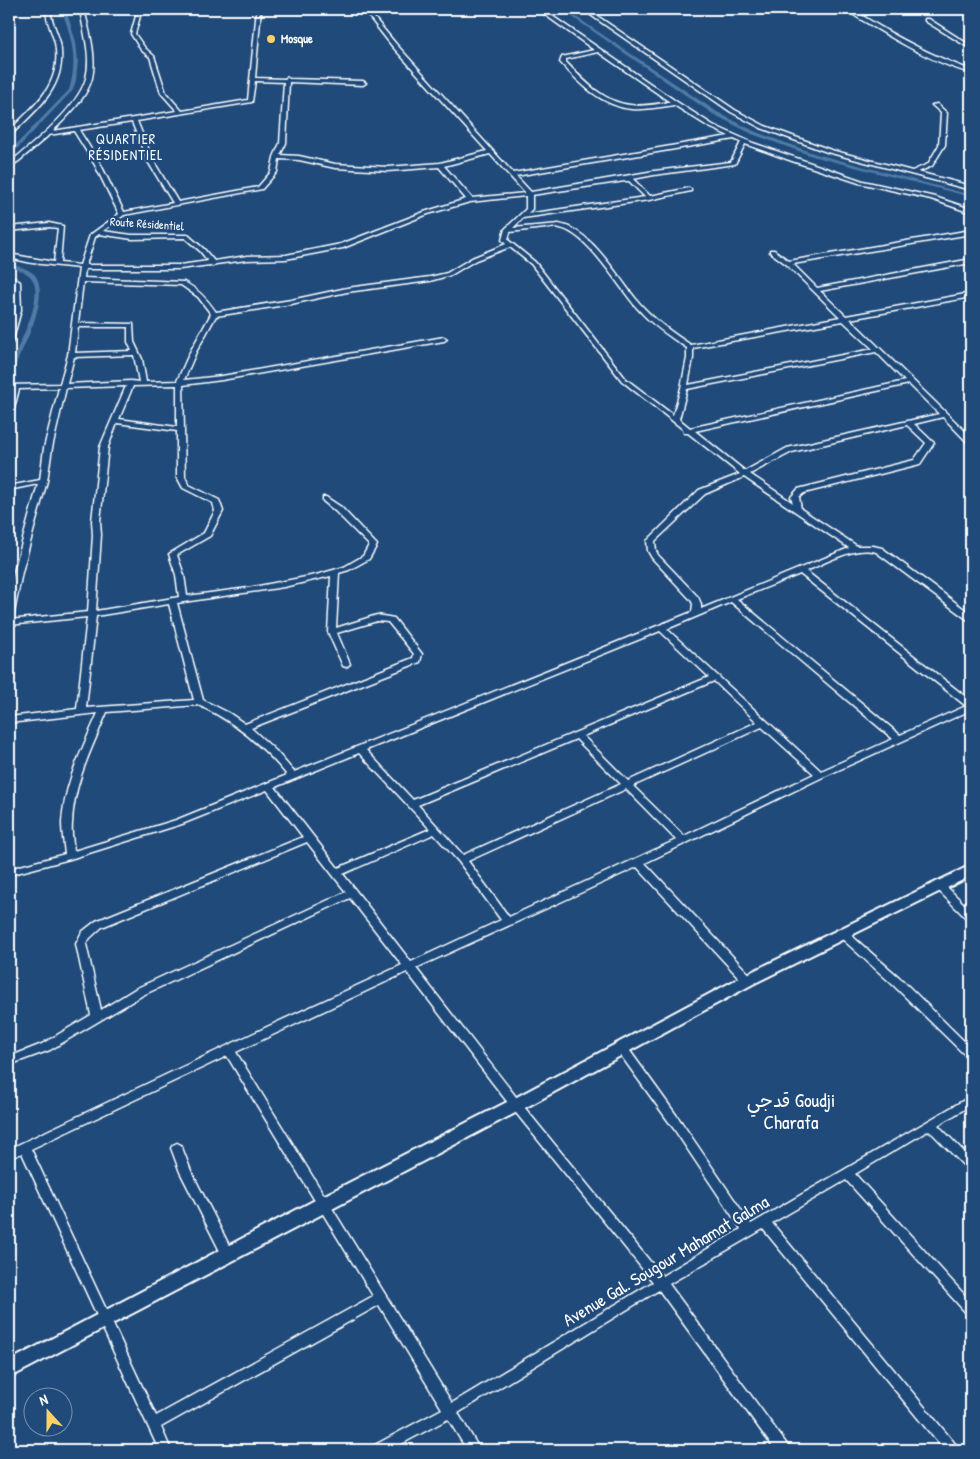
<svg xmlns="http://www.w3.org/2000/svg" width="980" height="1459" viewBox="0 0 980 1459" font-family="'Patrick Hand','Playpen Sans Arabic',sans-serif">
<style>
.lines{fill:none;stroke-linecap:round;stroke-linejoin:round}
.canal{fill:#507ba6;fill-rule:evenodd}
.river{fill:#507ba6;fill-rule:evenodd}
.street-casing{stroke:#fff;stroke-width:3}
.secondary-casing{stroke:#fff;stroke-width:4}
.street{fill:#1f4a7a;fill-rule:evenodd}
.secondary{fill:#1f4a7a;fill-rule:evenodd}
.poi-dot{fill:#ffd166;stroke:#1f4a7a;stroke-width:2}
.labels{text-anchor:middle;stroke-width:4.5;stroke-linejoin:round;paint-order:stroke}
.far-poi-label{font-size:12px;font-weight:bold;fill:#fff;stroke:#1f4a7a;text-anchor:start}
.far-street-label{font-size:12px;fill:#fff;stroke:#1f4a7a}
.far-neighbourhood-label{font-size:14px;letter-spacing:1px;fill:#fff;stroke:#1f4a7a}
.near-street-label{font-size:18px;fill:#fff;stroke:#1f4a7a}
.near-neighbourhood-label{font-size:19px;fill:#fff;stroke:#1f4a7a}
</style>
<rect width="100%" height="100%" fill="#1f4a7a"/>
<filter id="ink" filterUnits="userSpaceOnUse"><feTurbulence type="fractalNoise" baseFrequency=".02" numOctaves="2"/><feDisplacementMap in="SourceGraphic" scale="10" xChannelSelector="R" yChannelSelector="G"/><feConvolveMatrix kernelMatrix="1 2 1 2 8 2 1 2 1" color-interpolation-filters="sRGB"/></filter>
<g filter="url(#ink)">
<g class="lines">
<g class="canal">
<path d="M65,12L67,13L76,42L78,61L76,80L73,90L11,155H9V152L69,90C78,62 72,40 63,13Z"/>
<path d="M569,12L717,112L756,132L816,154L971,195V197L812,156L752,134L713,114L568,14L567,13Z"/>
<path d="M9,263C18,266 27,268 34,274C53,295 21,351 12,373L9,375V367C17,347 48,295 30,276C24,271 16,269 9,267Z"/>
</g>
<path class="river" d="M559,9H568L573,13L566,15Z"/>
<defs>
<g id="street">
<path d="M46,9H50C51,21 57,31 60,43C68,86 38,108 11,135L9,136V131C35,105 63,84 55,43C52,31 46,21 46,9Z"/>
<path d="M80,9H84C89,30 97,56 92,78C87,98 67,117 53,131L177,111L161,93L150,57L141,50L131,34L138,9H142L135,34L145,48L154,56L166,93L182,111L248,100L257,9H261L255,78L285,79L287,77L289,79L363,81L366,83L363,85L289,82L286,143L280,155L299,156L335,164L388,167L440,163L487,151L392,46L363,9H367L396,44L513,173L729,136L709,127L674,105C660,107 645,110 631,109C602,106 579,83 560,62L562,57L594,50L537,9H542L677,102L713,125L753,143L863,181L935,197L971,209V213L931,199L859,183L792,161L745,144L735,164L654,175L633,179L650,196L689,188L691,189V191L649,200L523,218L513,228L559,224C594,230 620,283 643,307C657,322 674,334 691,345L840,317L786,264L770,252V250H774L789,261L971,230V234L793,264L817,288L971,259V263L820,291L846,316L971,293V297L850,319L971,437V443H968L943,417L914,424L934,443L920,464L804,493L799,497L801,509L857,546H873L882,548L971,614V620H968L876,552C856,545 825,563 806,571L971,701V710L823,777L645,863L752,977L753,980L752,983L748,984L744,983L637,867L416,968L520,1102L662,1276L741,1229L674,1129L617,1050L616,1047L617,1044L621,1043L625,1044L682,1123L751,1224L971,1096V1105L938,1125L971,1159V1171L967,1169L929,1130L855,1174L971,1302V1315L967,1314L846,1180L772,1223L957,1446L958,1450H944L763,1229L669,1284L788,1446L789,1450H775L659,1290L458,1413L480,1450H467L448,1419L390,1450H372L373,1446L442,1409L379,1305L161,1427L171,1450H159L22,1153L9,1159V1149L269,1026L402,965L350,898L143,995L50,1050L9,1065V1057L42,1044L91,1015L76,944L82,932L96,921L303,837L267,790L182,824L70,859L9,875V869L65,854C64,844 62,833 62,823C64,783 83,748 98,713L9,723V717L77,709L87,617L9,625V599L14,572L38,484L9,490V486L40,480L44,448L59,388L19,389L12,416L9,418V403L12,389H9V385L60,384L68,355L79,268L32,263L9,258V254L54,262L58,228L49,227L9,231V227L49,223L63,226L60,263L80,265L90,235L119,214L95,165L74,131L49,135L20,160L9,168V163C32,145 79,106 86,78C92,55 83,31 80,9ZM598,52L670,102C657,104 644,107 630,105C603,102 583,80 566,62V59ZM255,81L284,82L280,143L274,157L271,172L258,187L178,202L153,160L137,121L252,102ZM132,122L147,160L173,203L124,212L101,165L79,130ZM734,139L741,142L731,162L654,171L531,192L516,176ZM490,154L525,193L472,198L444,166ZM279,159L299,160L335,168L388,171L439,167L466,199L424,212L341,244L286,255L247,256L214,261L204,249L188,235H132L103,231L124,215L262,189L277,172ZM625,181H629L645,197L527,214L532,209V195ZM526,196V209L505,229L502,240L506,244L472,258L447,273L430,277L347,288L291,300L216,312C207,299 198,289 184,282L84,278L85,269H180L210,265L213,266L216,264L247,260L286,259L343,248L428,214L470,202ZM545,228C550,228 556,227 560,228C588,233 620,290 639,310C652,325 670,337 687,348V358L681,388L673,415L626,379L535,262L508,240L510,232ZM99,234L132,239L185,238L200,251L208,261L180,265H86L95,237ZM510,247L531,264L622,381L684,430V433H688L740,474L699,490L647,541L648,551L652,558L691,600L693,604L692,612L294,772L276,751L251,728L420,662L422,654L394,618L377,615L336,628L339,573L349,570L369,559L377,545L341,507L326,497H323V501L335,511L369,545L363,556L344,567L316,575L248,588L187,596L184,575L177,555L210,536L223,511L219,500L189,485L185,477L183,385L222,380L444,341L447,339L444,337L222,376L184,380L196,352L216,316L291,304L347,292L430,281L451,275L476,260ZM83,282L181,285L198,297L211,314L190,352L177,381L146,382L142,359L134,342L133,324L78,323ZM843,321L873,349L688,385L693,358V348ZM78,327H128V342L132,351L75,353ZM876,352L905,381L690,428L679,419L687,389ZM134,355L139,382L131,381L67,384L74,357ZM909,384L939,414L787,448L745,471L695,431ZM177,385V427L119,419L133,386ZM126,386L100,447L92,521L93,535L88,612L9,620L13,618L22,572L47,481L52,448L66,388ZM117,423L177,431V477L183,488L213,503L215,511L204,533L169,554L176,575L179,597L96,611L101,535L100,521L108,447ZM907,425L926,443L914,460L798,489L791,497L793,503L750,474L792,452ZM744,477L849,548L701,609V604L698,597L658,555L656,551L655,541L705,494ZM800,574L966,706L900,735L737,599ZM331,576L328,632L343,666L346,667L350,664L337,633L377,621L388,622L414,654L413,658L245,724L229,713L203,700L177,603L284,587ZM731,602L893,739L821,771L667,629ZM169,604L194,700L86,708L96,616ZM660,631L709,677L413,800L366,750ZM714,681L757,722L628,781L583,736ZM198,705C234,721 262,745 287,775L176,820L74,851C73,842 71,833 72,824C73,784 92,748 107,712ZM762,727L814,774L684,836L633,786ZM576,739L621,784L463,855L418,805ZM359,753L430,829L338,868L275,787ZM626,789L676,840L509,917L468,861ZM434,834L459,862L501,920L411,962L343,874ZM307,842L346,892L135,989L101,1010L86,944L90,938L102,927ZM407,972L512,1108L653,1282L452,1403L236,1052ZM227,1056L373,1296L156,1416L31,1149Z"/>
<path d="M582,9H587L735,110L765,126L831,150L912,171L928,164L939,145L941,113L932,105L937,104L947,113L945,145L932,166L918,172L971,186V190L827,152L761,128L731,112Z"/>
<path d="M847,9H852L858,12L890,9L888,10L861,15C896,37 932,56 971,70V73C937,64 903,45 872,26C864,21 853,16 847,9Z"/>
<path d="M962,9H967L971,12V15Z"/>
<path d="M925,19H929L971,46V49L925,21Z"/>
<path d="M9,274L20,282L21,310L12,343L9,345V332L15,310L14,283L9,279Z"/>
<path d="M940,882L943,883L971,911V921L968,920L937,889L935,886L937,883Z"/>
<path d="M843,930L846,931L899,977L971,1048V1058L967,1057L891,983L840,937L838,934L840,931Z"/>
<path d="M177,1143L181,1145L191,1171L232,1251L234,1255L232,1259L228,1260L224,1259L180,1172L171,1148L173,1145Z"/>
</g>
<g id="secondary">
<path d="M581,9H599C595,12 584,12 581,9Z"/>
<path d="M971,865V876L753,984L521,1110L9,1378V1361L317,1199L511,1100L743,976Z"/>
</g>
</defs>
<use href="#street" class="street-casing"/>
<use href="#secondary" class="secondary-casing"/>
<use href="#street" class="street"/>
<use href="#secondary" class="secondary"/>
</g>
</g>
<circle class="poi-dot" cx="271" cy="39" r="5"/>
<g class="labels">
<g class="far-poi-label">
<text x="281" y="43">Mosque</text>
</g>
<g class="far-street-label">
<text transform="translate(147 224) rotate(4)" y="4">Route Résidentiel</text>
</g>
<g class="far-neighbourhood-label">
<text x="126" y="144">QUARTIER<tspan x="126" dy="16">RÉSIDENTIEL</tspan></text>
</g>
<g class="near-street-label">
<text transform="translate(666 1261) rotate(-31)" y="6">Avenue Gal. Sougour Mahamat Galma</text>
</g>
<g class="near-neighbourhood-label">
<text x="791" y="1107">قدجي Goudji<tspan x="791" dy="22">Charafa</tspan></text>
</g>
</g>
<rect width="980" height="1459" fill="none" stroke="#1f4a7a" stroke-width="30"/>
<rect x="15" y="15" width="950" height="1429" fill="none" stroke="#fff" stroke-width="2" filter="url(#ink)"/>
<g transform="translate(48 1412) rotate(339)"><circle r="24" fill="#1f4a7a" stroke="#7992af"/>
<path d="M0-4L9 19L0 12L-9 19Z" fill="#ffd166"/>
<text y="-8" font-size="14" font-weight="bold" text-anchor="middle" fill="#ffffff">N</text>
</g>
</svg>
